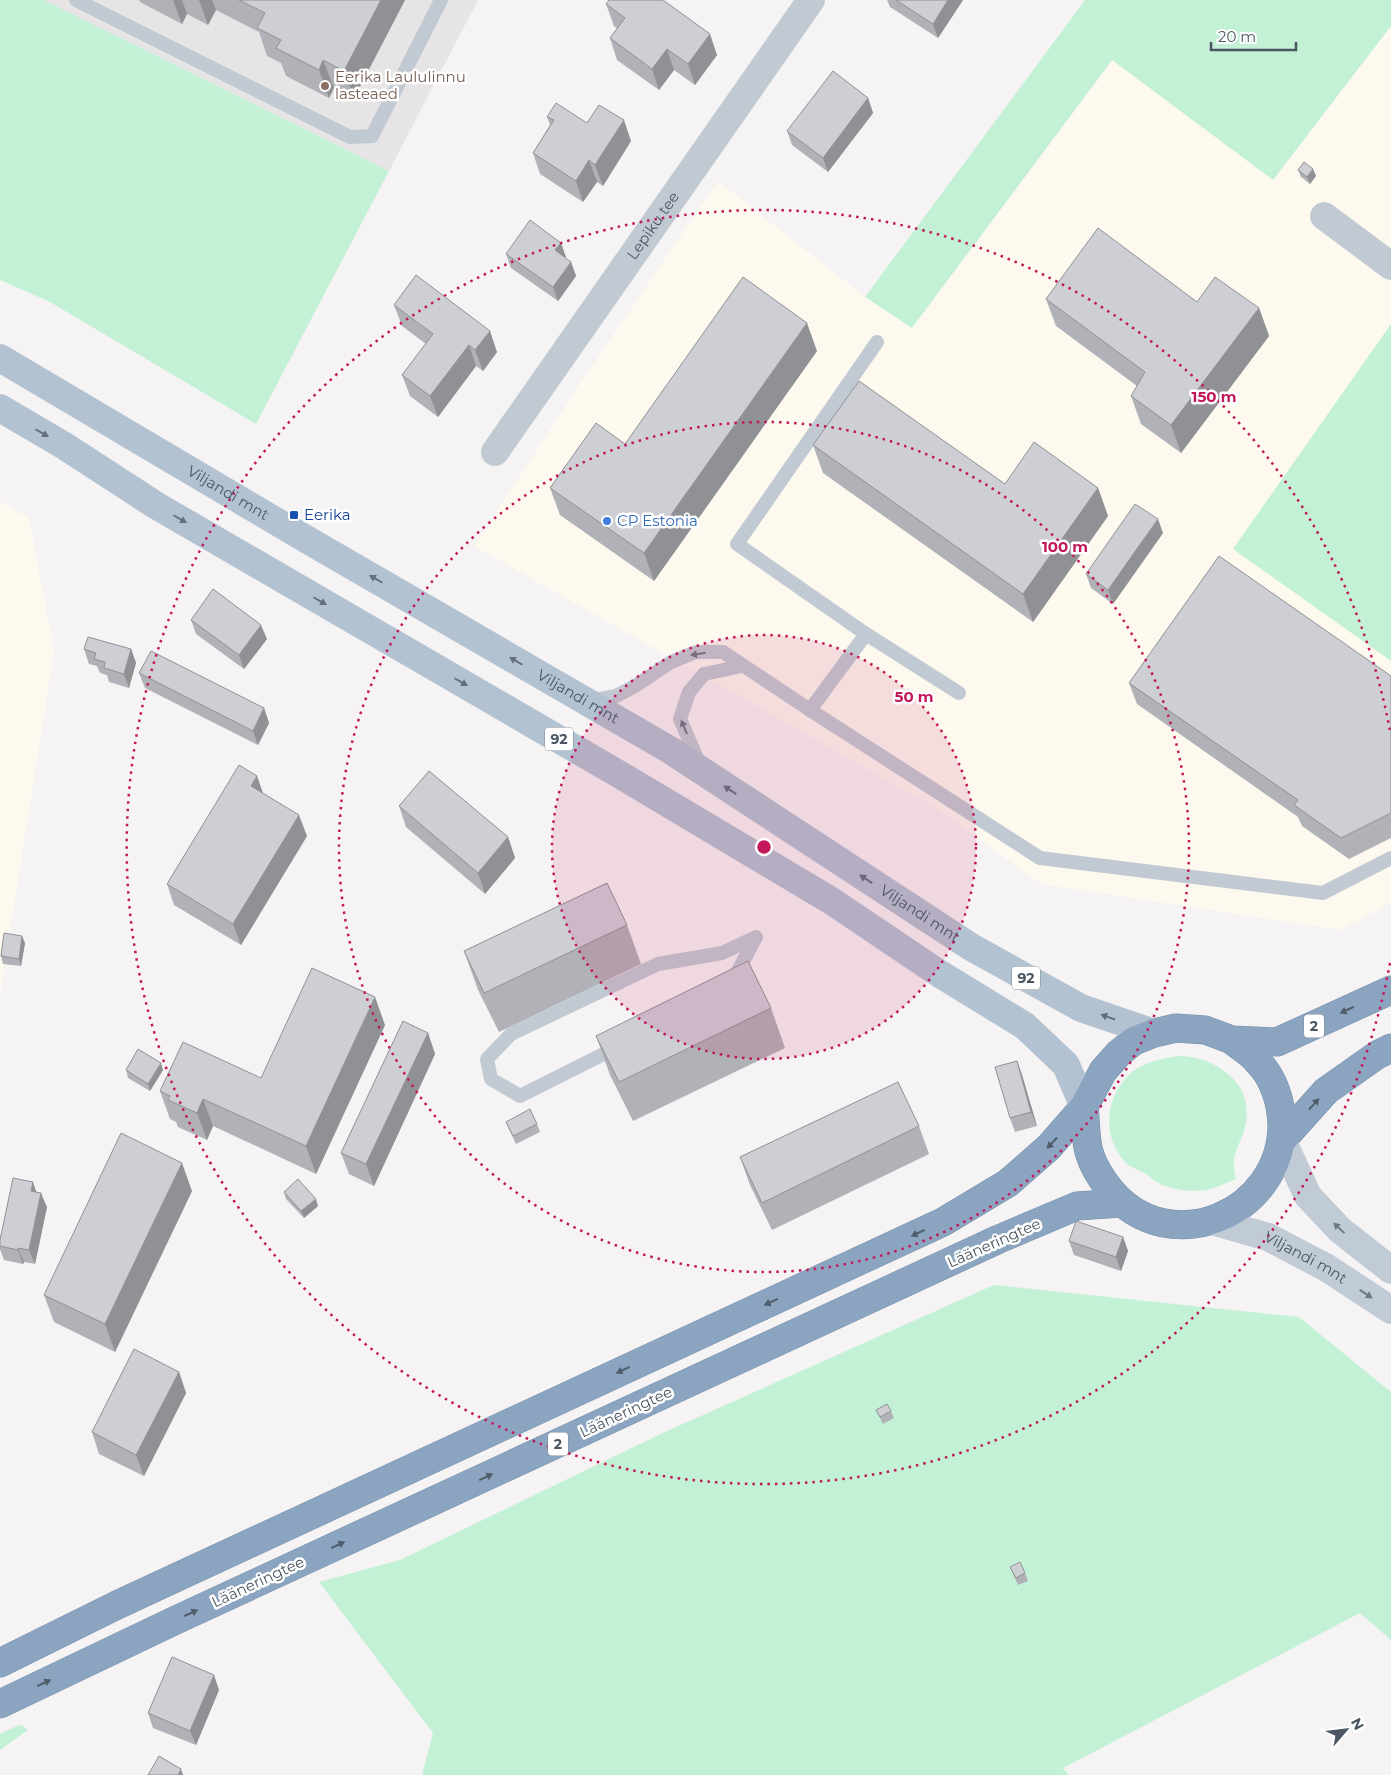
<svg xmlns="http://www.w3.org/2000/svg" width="1391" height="1775" viewBox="0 0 1391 1775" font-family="Montserrat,sans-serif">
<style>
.commercial{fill:#fdf9ef}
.education{fill:#e6e4e5}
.green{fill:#c3f1d5}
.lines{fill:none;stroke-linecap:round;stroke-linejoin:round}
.highway-casing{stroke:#7690ad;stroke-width:29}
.lane{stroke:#c1cad2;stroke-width:14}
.street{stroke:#c1cad2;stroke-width:28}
.secondary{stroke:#c1cbd6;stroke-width:28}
.primary{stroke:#b3c2d1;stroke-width:28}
.highway{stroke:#8ba5c1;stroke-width:28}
.wall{fill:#b0b2b7}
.shaded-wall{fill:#909195}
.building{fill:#cdcfd5;stroke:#909195}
.oneway{fill:#64717d}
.oneway2{fill:#6e7983}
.oneway3{fill:#505e6b}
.oneway4{fill:#6e7984}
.ring{fill:none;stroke:#c2185b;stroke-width:2.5;stroke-dasharray:2.5 5}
.education-dot{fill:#8d6e63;stroke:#fff;stroke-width:2}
.transit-dot{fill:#1a4fb4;stroke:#fff;stroke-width:2}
.shop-dot{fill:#3f7fe0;stroke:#fff;stroke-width:2}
.labels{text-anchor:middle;stroke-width:5;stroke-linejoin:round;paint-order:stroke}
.shield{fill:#fff;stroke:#808990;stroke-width:1}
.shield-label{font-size:14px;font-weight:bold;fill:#4a5661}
.education-label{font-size:15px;fill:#785e54;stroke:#fff;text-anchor:start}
.street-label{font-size:15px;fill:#4a5661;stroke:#fff}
.transit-label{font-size:15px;fill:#164399;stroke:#fff;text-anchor:start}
.shop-label{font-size:15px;fill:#366cbe;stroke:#fff;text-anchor:start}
.centre{fill:#c2185b;stroke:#fff;stroke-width:2.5}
.ring-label{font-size:15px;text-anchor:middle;font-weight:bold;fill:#c2185b;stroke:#fff;stroke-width:5;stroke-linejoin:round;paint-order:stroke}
</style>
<rect width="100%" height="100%" fill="#f5f3f3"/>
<g class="commercial">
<path d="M1391,26V903L1340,930L1041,884L936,808L474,546L581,382L718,181L865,297L912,328L1113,60L1273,180Z"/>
<path d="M0,501L29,518L54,651L0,995Z"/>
</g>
<path class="education" d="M44,0H478L389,171Z"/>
<g class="green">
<path d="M0,0H44L389,171L256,424L50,302L0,280Z"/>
<path d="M1085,0H1391V26L1273,180L1112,60L912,328L865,297Z"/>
<path d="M1391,324V661L1233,549Z"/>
<path d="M1180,1056C1199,1057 1214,1062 1229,1075C1246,1089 1250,1110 1244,1131C1241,1140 1235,1150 1234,1160C1233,1166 1235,1173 1236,1179C1227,1182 1217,1188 1207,1190C1194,1192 1174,1190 1162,1185C1156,1182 1151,1178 1146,1174C1140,1170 1131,1168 1126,1163C1102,1138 1104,1098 1130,1074C1143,1062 1163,1058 1180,1056Z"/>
<path d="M994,1285L1299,1317L1391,1392V1640L1360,1613L1063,1768L1069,1775H422L433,1733L319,1582L400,1560L667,1431Z"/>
<path d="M19,1725L23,1726L28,1730L0,1750V1734Z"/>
</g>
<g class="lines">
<defs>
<g id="highway">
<path d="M1084,1107C1086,1121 1085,1138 1089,1152C1093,1166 1102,1180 1111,1191C1170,1261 1282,1214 1282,1124C1281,1102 1274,1078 1258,1062C1251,1053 1240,1047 1232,1040"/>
<path d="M1282,1140L1326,1091L1377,1055L1391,1048"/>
<path d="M0,1663L117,1605L943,1222L1008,1183L1049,1147L1084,1107L1103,1071L1119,1053L1134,1041L1154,1033L1176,1028L1205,1030L1232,1040L1277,1042L1391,990"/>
<path d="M0,1704L176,1620L999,1239L1077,1206L1122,1203"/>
</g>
</defs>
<use href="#highway" class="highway-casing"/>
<g class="lane">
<path d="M76,0L350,137L372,136L441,0"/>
<path d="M866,634L959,693"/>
<path d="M589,701L616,696L635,686L671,662L696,652H723L810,710L1040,858L1323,893L1391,858"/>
<path d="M810,710L866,634L737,544L877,342"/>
<path d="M700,765L680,719L689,692L704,674L742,666"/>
<path d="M756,937L727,992L520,1096L491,1079L487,1059L511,1034L658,964L722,953Z"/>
</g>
<g class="street">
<path d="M1324,216L1391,266"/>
<path id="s1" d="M495,452L811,0"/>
</g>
<g class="secondary">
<path d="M1282,1140L1308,1196L1340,1230L1391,1270"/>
<path id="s2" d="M1212,1221L1268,1237L1327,1268L1391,1310"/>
</g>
<g class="primary">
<path id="s3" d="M0,358L306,539L670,750L971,947L1081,1008L1154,1033"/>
<path d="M0,408L63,445L157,506L617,773L830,900L940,974L1025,1026L1066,1065L1084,1107"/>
</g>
<use href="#highway" class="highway"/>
</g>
<g class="wall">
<path d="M139,0H405L354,98L334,88L329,98L286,76L281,63L267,56L259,32L216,10L208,25L187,14L182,24L140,2Z"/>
<path d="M887,0H963L938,38L890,7Z"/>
<path d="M606,4L717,55L695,85L674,70L659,90L617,60L610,38L617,28L614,26Z"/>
<path d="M868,98L873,113L828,172L792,145L787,131Z"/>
<path d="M547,117L587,123L631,141L603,186L597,182L583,202L540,174L533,153L550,125Z"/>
<path d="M1313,169L1316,176L1310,184L1301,177L1298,170Z"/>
<path d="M561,243L565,258L571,262L576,276L558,301L511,268L506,254Z"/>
<path d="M1046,299L1197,302L1259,308L1269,336L1181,453L1141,424L1131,396L1137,386L1056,326Z"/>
<path d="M394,305L497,352L483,371L476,366L438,417L410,396L402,375L426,344L402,326Z"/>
<path d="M817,351L654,581L560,515L550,488L625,444Z"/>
<path d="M813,445L1005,484L1098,488L1108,516L1033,622L823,473Z"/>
<path d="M1163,533L1113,604L1091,588L1086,574Z"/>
<path d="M191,620L267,639L244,669L196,634Z"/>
<path d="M84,649H131L136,663L129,688L109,682L107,675L100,673L97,666L89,664Z"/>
<path d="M139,673L264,708L269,723L258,745L145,688Z"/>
<path d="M1391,676V838L1349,859L1302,826L1298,817L1137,704L1129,683Z"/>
<path d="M257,776L263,793L307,836L241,945L174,905L167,884Z"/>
<path d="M399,806L508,837L515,858L485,894L406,827Z"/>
<path d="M627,925L641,964L499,1032L478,990L464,951Z"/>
<path d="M25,943L21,966L3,964L1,956Z"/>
<path d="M771,1008L785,1048L633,1121L610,1075L596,1036Z"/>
<path d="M385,1025L316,1174L213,1126L207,1140L178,1127L176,1122L170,1119L160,1091L261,1078Z"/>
<path d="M428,1033L435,1054L374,1186L349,1174L341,1153Z"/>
<path d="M1017,1061L1022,1075L1037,1126L1015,1132L1010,1118Z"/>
<path d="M126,1070H163L150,1091L128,1078Z"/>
<path d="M506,1122L537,1124L540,1132L516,1144Z"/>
<path d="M919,1126L929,1154L772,1230L750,1185L740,1157Z"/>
<path d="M192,1191L115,1352L54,1322L44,1295Z"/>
<path d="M37,1192L47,1207L35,1264L24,1262L23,1264L4,1260L0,1249V1240Z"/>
<path d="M284,1192L318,1206L304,1218L286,1199Z"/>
<path d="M1123,1237L1128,1251L1121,1271L1074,1255L1069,1241Z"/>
<path d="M179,1372L186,1393L144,1476L99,1454L92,1432Z"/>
<path d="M876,1410L891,1411L894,1418L883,1424Z"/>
<path d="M1010,1567L1025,1573L1028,1581L1018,1585Z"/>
<path d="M219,1690L196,1745L153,1728L148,1713Z"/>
</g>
<g class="shaded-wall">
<path d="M173,0H182L187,14L182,24Z"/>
<path d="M199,0H212L216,10L208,25Z"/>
<path d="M381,0H405L354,98L344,71Z"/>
<path d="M948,0H963L938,38L933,24Z"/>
<path d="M710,34L717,55L695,85L688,64Z"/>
<path d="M667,49L674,70L659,90L652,69Z"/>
<path d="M323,60L334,88L329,98L319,70Z"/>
<path d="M868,98L873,113L828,172L823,158Z"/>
<path d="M624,120L631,141L603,186L595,165Z"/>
<path d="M589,160L597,182L583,202L576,181Z"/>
<path d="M1313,169L1316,176L1310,184L1307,177Z"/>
<path d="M561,243L566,257L560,265L555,250Z"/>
<path d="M571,262L576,276L558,301L553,287Z"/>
<path d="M1259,308L1269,336L1181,453L1171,425Z"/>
<path d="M807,323L817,351L654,581L644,553Z"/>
<path d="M490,331L497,352L483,371L475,350Z"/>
<path d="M469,345L476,366L438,417L430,396Z"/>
<path d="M1098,488L1108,516L1033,622L1023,594Z"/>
<path d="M1158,519L1163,533L1113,604L1108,590Z"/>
<path d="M261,625L267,639L244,669L239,655Z"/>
<path d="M131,649L136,663L129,688L124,674Z"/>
<path d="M264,708L269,723L258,745L253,731Z"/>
<path d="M257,776L264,797L251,786Z"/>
<path d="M299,815L307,836L241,945L233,924Z"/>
<path d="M508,837L515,858L485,894L478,873Z"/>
<path d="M22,936L25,943L21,966L19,959Z"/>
<path d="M375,997L385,1025L316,1174L306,1146Z"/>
<path d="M428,1033L435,1054L374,1186L366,1164Z"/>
<path d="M1017,1061L1022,1075L1037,1126L1031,1112Z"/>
<path d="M161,1063L163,1070L150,1091L148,1084Z"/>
<path d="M203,1099L213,1126L207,1140L197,1113Z"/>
<path d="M182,1163L192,1191L115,1352L105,1324Z"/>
<path d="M33,1182L38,1197L31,1191Z"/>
<path d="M41,1193L47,1207L35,1264L29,1250Z"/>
<path d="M316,1199L318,1206L304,1218L301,1211Z"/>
<path d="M1123,1237L1128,1251L1121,1271L1116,1257Z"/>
<path d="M18,1248L24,1262L23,1264L18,1250Z"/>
<path d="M179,1372L186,1393L144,1476L136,1455Z"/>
<path d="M214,1675L219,1690L196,1745L190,1731Z"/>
<path d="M181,1769L183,1775H178Z"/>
</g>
<g class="building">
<path d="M239,0H381L344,71L323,60L319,70L276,48L281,40L257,28L265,13Z"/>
<path d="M609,0H663L710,34L688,64L667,49L652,69L610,38L625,18L606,4Z"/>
<path d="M896,0H948L933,24Z"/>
<path d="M833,71L868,98L823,158L787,131Z"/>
<path d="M556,103L587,123L599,105L624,120L595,165L589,160L576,181L533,153L554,120L547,117Z"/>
<path d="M1304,162L1313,169L1307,177L1298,170Z"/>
<path d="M530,220L561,243L555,250L571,262L553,287L506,254Z"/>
<path d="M1098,228L1197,302L1215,277L1259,308L1171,425L1131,396L1145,372L1046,299Z"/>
<path d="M416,275L490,331L475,350L469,345L430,396L402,375L433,334L394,305Z"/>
<path d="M743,277L807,323L644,553L550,488L596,423L625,444Z"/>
<path d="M859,381L1005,484L1034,442L1098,488L1023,594L813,445Z"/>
<path d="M1135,504L1158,519L1108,590L1086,574Z"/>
<path d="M1219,556L1391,676V813L1341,838L1294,805L1298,800L1129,683Z"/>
<path d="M213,589L261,625L239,655L191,620Z"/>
<path d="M88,637L131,649L124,674L104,668L105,662L94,659L96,653L84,649Z"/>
<path d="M151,651L264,708L253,731L139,673Z"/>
<path d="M239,765L257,776L251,786L299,815L233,924L167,884Z"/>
<path d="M429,771L508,837L478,873L399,806Z"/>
<path d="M607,883L627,925L484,993L464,951Z"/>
<path d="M4,933L22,936L19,959L1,956Z"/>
<path d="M748,961L771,1008L619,1082L596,1036Z"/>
<path d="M312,968L375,997L306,1146L203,1099L197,1113L168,1100L170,1096L160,1091L183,1042L261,1078Z"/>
<path d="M403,1021L428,1033L366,1164L341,1153Z"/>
<path d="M138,1049L161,1063L148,1084L126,1070Z"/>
<path d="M1017,1061L1031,1112L1010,1118L995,1067Z"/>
<path d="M898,1082L919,1126L762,1203L740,1157Z"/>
<path d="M530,1109L537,1124L513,1136L506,1122Z"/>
<path d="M121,1133L182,1163L105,1324L44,1295Z"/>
<path d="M13,1178L33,1182L31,1191L41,1193L29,1250L18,1248V1250L0,1246V1240Z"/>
<path d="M298,1179L316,1199L301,1211L284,1192Z"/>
<path d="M1076,1221L1123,1237L1116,1257L1069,1241Z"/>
<path d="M134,1349L179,1372L136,1455L92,1432Z"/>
<path d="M887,1404L891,1411L880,1417L876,1410Z"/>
<path d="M1020,1562L1025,1573L1016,1578L1010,1567Z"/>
<path d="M172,1657L214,1675L190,1731L148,1713Z"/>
<path d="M159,1756L181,1769L178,1775H148Z"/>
</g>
<defs><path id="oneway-solid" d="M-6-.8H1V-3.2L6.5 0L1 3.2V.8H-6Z" transform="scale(1.25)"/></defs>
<g class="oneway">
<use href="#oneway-solid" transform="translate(42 433) rotate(30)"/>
<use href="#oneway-solid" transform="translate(180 519) rotate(30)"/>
<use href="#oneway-solid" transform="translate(376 579) rotate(-150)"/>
<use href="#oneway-solid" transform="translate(320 601) rotate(30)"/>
<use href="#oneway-solid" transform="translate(516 661) rotate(-150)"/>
<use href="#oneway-solid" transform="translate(461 682) rotate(30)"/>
<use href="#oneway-solid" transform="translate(730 790) rotate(-147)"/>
<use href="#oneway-solid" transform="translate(866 879) rotate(-147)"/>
<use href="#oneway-solid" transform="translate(1108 1017) rotate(-161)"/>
</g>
<g class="oneway2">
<use href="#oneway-solid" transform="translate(698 654) rotate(171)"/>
<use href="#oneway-solid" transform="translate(684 727) rotate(-113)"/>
</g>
<g class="oneway3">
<use href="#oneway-solid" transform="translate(1347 1010) rotate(155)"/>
<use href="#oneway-solid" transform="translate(1314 1104) rotate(-48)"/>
<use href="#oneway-solid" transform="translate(1052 1143) rotate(133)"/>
<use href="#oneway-solid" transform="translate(918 1233) rotate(155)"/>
<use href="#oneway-solid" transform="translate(771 1302) rotate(155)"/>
<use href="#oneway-solid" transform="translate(623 1370) rotate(155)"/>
<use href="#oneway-solid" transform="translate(486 1477) rotate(-25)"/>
<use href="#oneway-solid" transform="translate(338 1545) rotate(-25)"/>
<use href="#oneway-solid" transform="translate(191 1613) rotate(-25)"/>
<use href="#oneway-solid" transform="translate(44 1683) rotate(-25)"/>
</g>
<g class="oneway4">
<use href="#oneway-solid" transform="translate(1339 1228) rotate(-137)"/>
<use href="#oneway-solid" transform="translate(1366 1294) rotate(33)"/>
</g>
<circle cx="764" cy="847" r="212" fill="#c2185b" fill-opacity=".12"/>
<g class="ring">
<circle cx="764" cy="847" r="212"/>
<circle cx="764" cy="847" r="425"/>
<path d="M1390 963A637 637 0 1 1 1390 731"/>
</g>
<circle class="education-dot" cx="325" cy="86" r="5"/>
<rect class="transit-dot" x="289" y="510" width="10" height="10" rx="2.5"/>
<circle class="shop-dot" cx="607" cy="521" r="5"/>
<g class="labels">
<g class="shield">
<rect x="545" y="727.5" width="28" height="23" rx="4"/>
<rect x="1012" y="966.5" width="28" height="23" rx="4"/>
<rect x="1304" y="1014.5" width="20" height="23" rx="4"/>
<rect x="548" y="1432.5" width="20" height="23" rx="4"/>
</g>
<g class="shield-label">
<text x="559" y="744">92</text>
<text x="1026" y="983">92</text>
<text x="1314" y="1031">2</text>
<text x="558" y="1449">2</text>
</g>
<g class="education-label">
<text x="335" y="82">Eerika Laululinnu<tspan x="335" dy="17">lasteaed</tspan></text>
</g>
<g class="street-label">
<text dy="5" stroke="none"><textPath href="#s1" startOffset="276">Lepiku tee</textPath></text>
<text dy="5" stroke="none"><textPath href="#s3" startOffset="265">Viljandi mnt</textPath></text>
<text dy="5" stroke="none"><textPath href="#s3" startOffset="670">Viljandi mnt</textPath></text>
<text dy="5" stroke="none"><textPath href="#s3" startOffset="1075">Viljandi mnt</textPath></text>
<text transform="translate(994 1243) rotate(-24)" y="5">Lääneringtee</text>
<text dy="5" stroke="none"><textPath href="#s2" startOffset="101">Viljandi mnt</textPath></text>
<text transform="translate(626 1412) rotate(-25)" y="5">Lääneringtee</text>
<text transform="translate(258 1582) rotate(-25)" y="5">Lääneringtee</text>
</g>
<g class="transit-label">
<text x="304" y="520">Eerika</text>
</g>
<g class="shop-label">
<text x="617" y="526">CP Estonia</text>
</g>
</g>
<circle cx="764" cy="847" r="8" class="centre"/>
<g class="ring-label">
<text x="1214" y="402">150 m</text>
<text x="1065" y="552">100 m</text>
<text x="914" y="702">50 m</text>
</g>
<g transform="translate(1346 1730) rotate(62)" stroke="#ffffff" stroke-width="4" paint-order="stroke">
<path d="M0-4L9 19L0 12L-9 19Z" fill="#4a5661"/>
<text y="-8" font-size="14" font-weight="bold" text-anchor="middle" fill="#4a5661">N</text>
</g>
<path d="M1211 42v8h85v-8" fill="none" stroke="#4a5661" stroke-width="2.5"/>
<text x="1218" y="42" font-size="15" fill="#4a5661" stroke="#ffffff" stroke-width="4" paint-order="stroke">20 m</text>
</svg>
